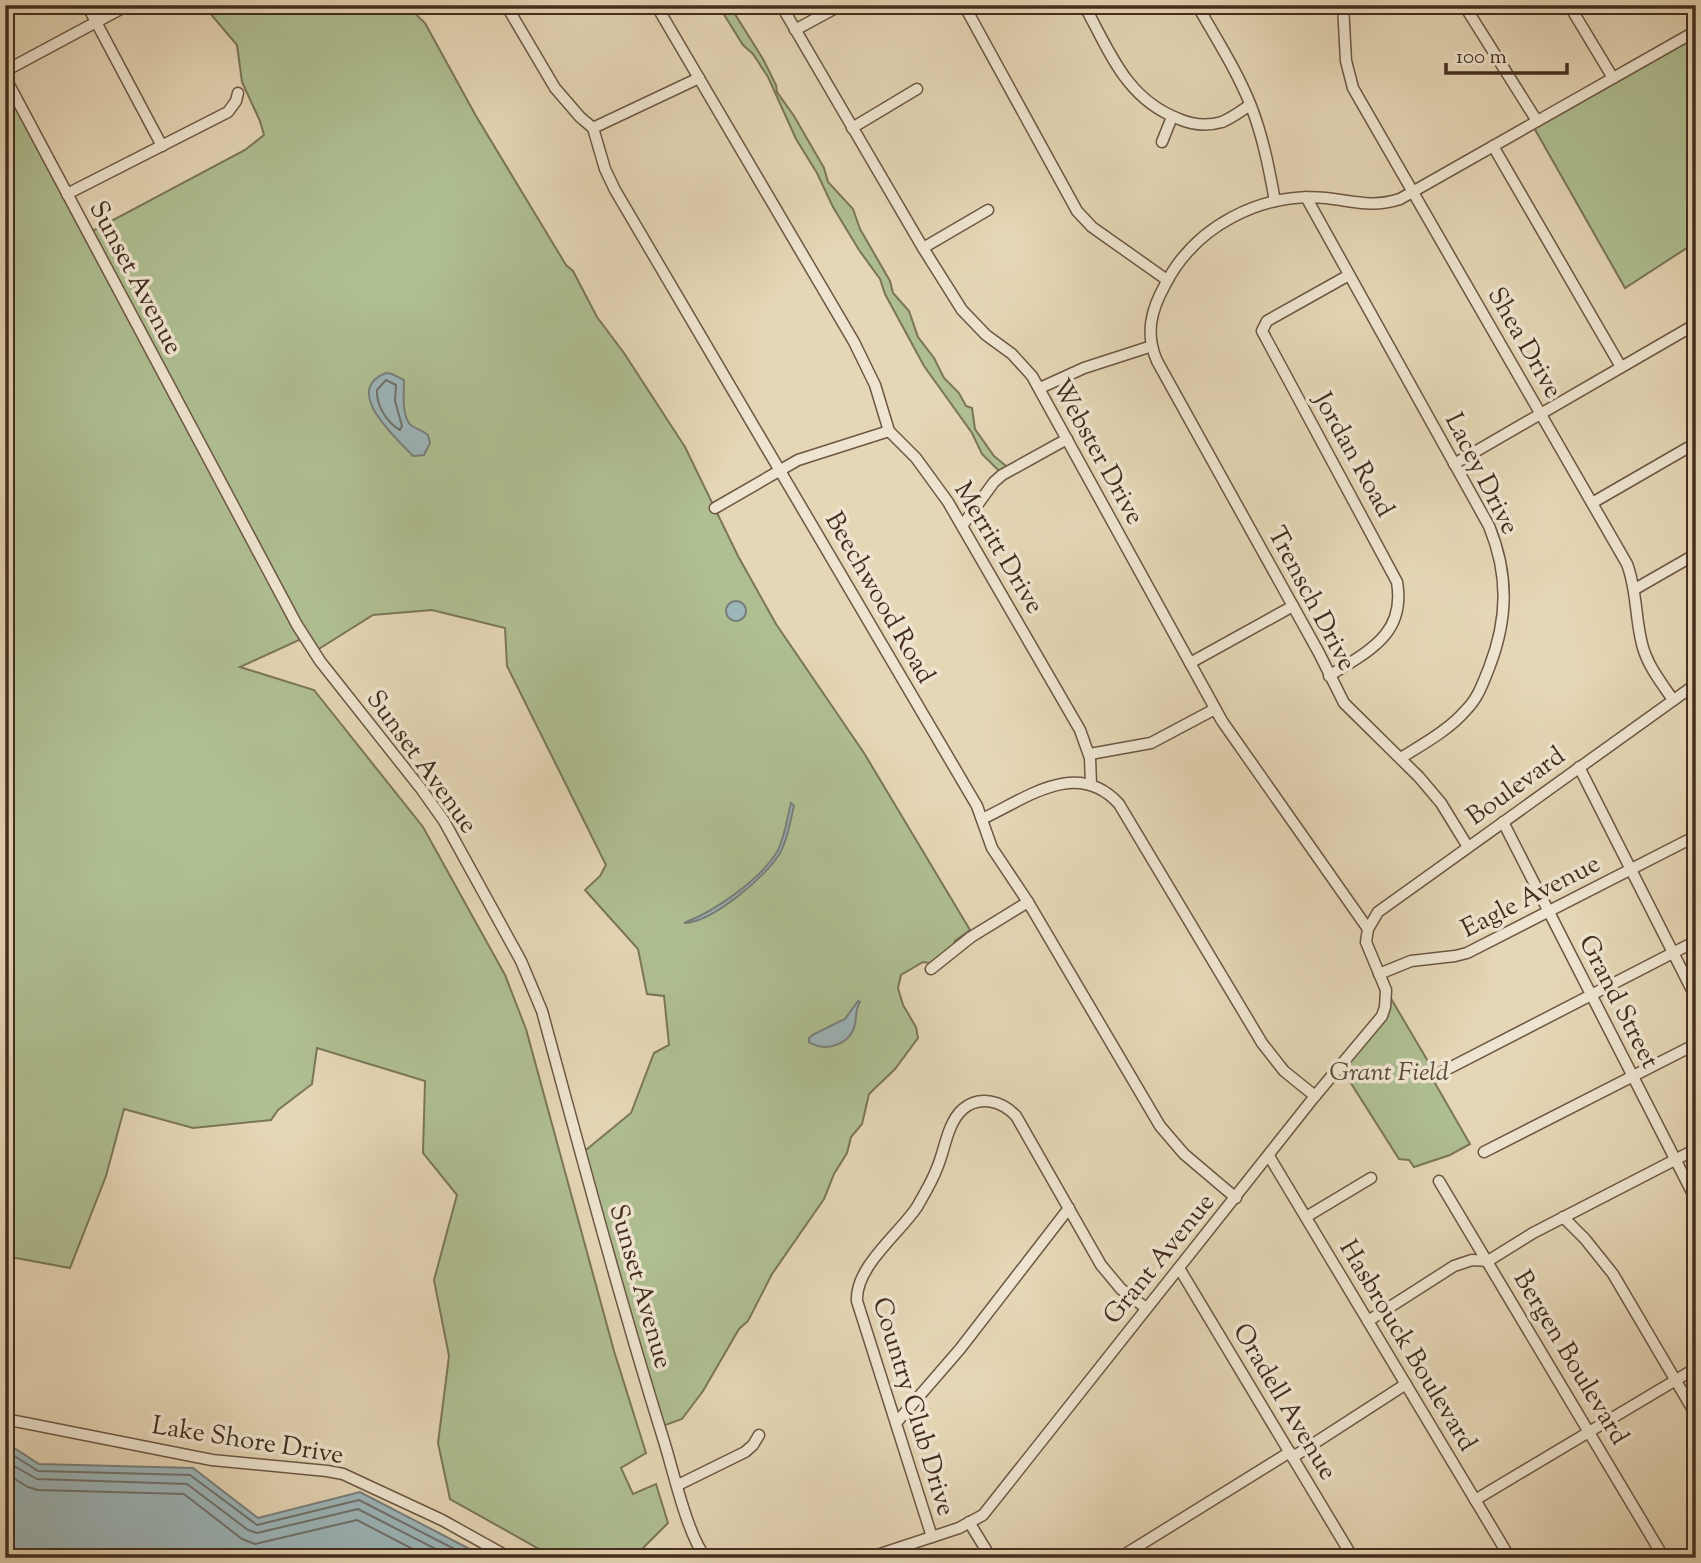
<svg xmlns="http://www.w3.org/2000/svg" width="1701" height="1563" viewBox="0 0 1701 1563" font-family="'Sorts Mill Goudy',serif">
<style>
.green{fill:#afbf92;stroke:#7a7658;stroke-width:2}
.water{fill:#9cb6ba;stroke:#797f7c;stroke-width:2}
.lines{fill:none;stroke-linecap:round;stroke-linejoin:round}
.shore{stroke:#70726c;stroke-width:2}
.minor-casing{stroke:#6c5744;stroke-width:13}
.minor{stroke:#eee4cf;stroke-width:10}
.labels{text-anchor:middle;stroke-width:7;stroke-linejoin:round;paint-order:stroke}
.street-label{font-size:26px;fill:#442d1f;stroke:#eee4cf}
.park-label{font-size:26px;font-style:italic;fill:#594a36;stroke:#eee4cf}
</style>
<rect width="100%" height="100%" fill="#e5d6b5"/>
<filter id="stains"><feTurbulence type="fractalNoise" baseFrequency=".00286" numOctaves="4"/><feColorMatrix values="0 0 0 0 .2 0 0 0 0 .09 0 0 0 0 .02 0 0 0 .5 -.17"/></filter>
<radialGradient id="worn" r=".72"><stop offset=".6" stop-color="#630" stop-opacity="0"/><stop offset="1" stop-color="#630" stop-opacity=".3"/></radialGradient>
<g class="green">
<path d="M203,5H406L425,23L476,116L566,265L573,271L597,317L624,353L685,447L738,556L776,624L864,753L970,930L955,941L950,953L936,964L923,962L901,975L898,988L903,1005L916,1027L918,1038L895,1069L869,1094L862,1124L851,1137L847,1153L834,1174L824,1199L772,1274L748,1321L739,1329L703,1391L682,1419L660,1427L581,1154L631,1113L654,1053L669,1045L664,996L647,994L638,949L585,890L600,876L606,865L507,666L505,628L432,610L373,615L314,652L306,641L299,640L240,667L314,690L423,827L505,975L526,1029L614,1351L646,1453L621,1468L633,1494L656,1484L668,1523L638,1553L622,1558H555L450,1499L438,1443L449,1356L434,1280L457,1195L423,1153L425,1081L317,1048L312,1084L278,1110L271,1120L193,1128L124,1109L106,1176L70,1268L5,1256V77L89,233L245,150L264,135L260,121L242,82L237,45Z"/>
<path d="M718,5H729L733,11L763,59L776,85L777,92L794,116L824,168L828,182L853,209L860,229L890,281L893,293L909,311L918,337L934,358L944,378L959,393L966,406L972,408L975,429L994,456L1011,470L999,471L982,454L972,433L924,366L885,294L880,279L859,250L833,207L817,173L796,139L768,77L753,54L743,45Z"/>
<path d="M1696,33V234L1693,244L1625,288L1533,126Z"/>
<path d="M1386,990L1436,1075L1432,1078L1470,1144L1450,1155L1414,1167L1409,1160L1399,1159L1340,1066L1376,1023Z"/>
</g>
<g class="water">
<path d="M386,373L392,374L404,380C404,391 401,419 412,426C418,430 423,430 428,435L430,443L424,455L413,456C397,439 341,390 386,373Z"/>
<circle cx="736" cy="611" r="10"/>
<path d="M791,803L794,806C790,821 788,839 780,853C767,876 711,923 684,923C715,911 762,879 778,850C785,836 787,819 791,803Z"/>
<path d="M858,1001L860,1002C855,1010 857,1014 855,1024C851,1044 826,1053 809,1042V1038L814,1034L845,1019Z"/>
<path d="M5,1442L39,1464L193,1468L258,1518L360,1492L487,1558H5Z"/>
</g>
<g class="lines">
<g class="shore">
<path d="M386,380L396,385L395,401L402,426L400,430C387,423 376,405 377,390Z"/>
<path d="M5,1450L38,1471L190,1475L257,1525L359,1500L472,1558"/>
<path d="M5,1461L37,1479L187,1484L248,1530L257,1533L358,1509L453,1558"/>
<path d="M5,1473L28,1487L38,1490L184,1494L242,1539L255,1544L357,1520L430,1558"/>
</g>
<defs>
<g id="minor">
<path d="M87,5L162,146"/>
<path d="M506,5L555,88L580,117L593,128L605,169L615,190L977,806L992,848L1028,902L1160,1126L1184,1154L1236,1198"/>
<path d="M656,5L854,342L875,385L889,431L916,458L948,502L1080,730L1090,758L1091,785"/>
<path d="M781,5L923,248L962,310L986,335L1012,354L1032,376L1222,721L1368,929"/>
<path d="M964,5L1077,211L1092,227L1167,280"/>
<path d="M1084,5C1110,52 1126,99 1179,119C1193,125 1208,126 1222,122C1232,118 1241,111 1250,105"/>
<path d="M1197,5C1216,38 1237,71 1251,106C1263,137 1269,168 1275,201"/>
<path d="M1343,5L1346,61L1353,88L1627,564C1637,590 1635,617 1642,644C1647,665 1661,682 1673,700"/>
<path d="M1464,5L1537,121"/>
<path d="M1569,5L1613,78"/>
<path d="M795,30L841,5"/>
<path d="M5,71L128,5"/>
<path d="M5,77L297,625L320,661L422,790L444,821L521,961L542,1011C581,1154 619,1297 663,1438C673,1469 687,1535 706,1558"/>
<path d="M593,128L699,78"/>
<path d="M852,128L917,89"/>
<path d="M1162,142L1172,117"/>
<path d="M1493,146L1621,367"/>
<path d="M67,194L228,112L236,101L238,93"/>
<path d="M1306,197L1489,526C1509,575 1508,619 1489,668C1483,683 1478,698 1466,710C1449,730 1423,744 1401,758"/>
<path d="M923,248L988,210"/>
<path d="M1040,388L1084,368L1152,346"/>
<path d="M1454,464L1696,324"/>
<path d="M1592,503L1696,443"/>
<path d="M715,508L798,460L889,431"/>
<path d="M962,526L994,482L1002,475L1067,439"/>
<path d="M1635,589L1696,554"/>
<path d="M1190,663L1293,606"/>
<path d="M1329,676C1368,651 1406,635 1397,582L1262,331L1267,321L1349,275"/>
<path d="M1090,754L1151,743L1215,709"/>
<path d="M1579,767L1696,998"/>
<path d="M982,819C1027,798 1077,758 1119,804L1262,1043L1284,1071L1315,1096"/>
<path d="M1503,822L1696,1200"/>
<path d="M1468,847L1441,803L1419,777L1344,703L1319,653L1157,361C1145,334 1151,310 1165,285C1195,226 1261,192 1326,198C1353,201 1373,208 1400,199L1696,31"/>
<path d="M931,969L971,937L1028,902"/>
<path d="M1379,974L1411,961L1455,956L1467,953L1696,836"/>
<path d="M1432,1077L1696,941"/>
<path d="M1484,1152L1696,1044"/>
<path d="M1269,1156L1510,1558"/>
<path d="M1439,1181L1664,1558"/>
<path d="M1306,1217L1371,1178"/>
<path d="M1563,1217L1585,1239L1613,1274L1696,1415"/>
<path d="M1179,1268L1353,1558"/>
<path d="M1368,1321L1454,1266L1472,1260L1488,1261L1533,1233L1696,1149"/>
<path d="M5,1419L212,1460L327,1471L343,1474L442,1520L510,1558"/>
<path d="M896,1423L960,1349L1069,1208"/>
<path d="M1293,1457L1406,1384"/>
<path d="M678,1485L745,1452L753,1445L759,1435"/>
<path d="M1475,1500L1696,1368"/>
<path d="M969,1522L991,1558"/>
<path d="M932,1537L857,1301C855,1267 899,1234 917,1207C924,1194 932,1182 937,1168C945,1150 947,1123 963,1109C980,1095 1002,1101 1016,1116L1101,1265L1121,1289L1146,1308"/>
<path d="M868,1558L959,1528L983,1515L1315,1096L1382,1016L1385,1007L1386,990L1366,942L1368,929L1378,912L1696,684"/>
<path d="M1119,1558L1290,1452"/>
</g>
</defs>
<use href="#minor" class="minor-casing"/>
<use href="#minor" class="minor"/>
</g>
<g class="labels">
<g class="street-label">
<text transform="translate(137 277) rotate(62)" y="9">Sunset Avenue</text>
<text transform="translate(1526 342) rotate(60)" y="9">Shea Drive</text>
<text transform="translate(1099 451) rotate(61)" y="9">Webster Drive</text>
<text transform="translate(1355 454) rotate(61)" y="9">Jordan Road</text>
<text transform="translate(1483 473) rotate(63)" y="9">Lacey Drive</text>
<text transform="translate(1000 547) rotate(59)" y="9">Merritt Drive</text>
<text transform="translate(881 597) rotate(60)" y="9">Beechwood Road</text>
<text transform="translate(1313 598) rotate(62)" y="9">Trensch Drive</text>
<text transform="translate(423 761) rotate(54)" y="9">Sunset Avenue</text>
<text transform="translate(1515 785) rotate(-36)" y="9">Boulevard</text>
<text transform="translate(1530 895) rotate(-27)" y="9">Eagle Avenue</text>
<text transform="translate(1620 1001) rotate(63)" y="9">Grand Street</text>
<text transform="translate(1158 1258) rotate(-51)" y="9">Grant Avenue</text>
<text transform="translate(642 1286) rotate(74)" y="9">Sunset Avenue</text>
<text transform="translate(1409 1345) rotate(59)" y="9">Hasbrouck Boulevard</text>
<text transform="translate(1572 1357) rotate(59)" y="9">Bergen Boulevard</text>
<text transform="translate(1286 1401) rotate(59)" y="9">Oradell Avenue</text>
<text transform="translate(915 1406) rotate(73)" y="9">Country Club Drive</text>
<text transform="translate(248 1439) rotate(9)" y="9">Lake Shore Drive</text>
</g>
<g class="park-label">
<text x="1389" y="1080">Grant Field</text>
</g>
</g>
<rect width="1701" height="1563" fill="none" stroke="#e5d6b5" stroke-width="28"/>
<rect x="7" y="7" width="1687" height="1549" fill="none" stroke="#442d1f" stroke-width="3.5"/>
<rect x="14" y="14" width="1673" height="1535" fill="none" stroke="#442d1f" stroke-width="2"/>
<path d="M1446 63v10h121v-10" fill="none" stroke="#442d1f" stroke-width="3.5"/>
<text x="1456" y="63" font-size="21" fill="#442d1f" stroke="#eee4cf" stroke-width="5" paint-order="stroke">100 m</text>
<rect width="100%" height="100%" filter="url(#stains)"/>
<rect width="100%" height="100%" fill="url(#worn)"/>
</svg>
